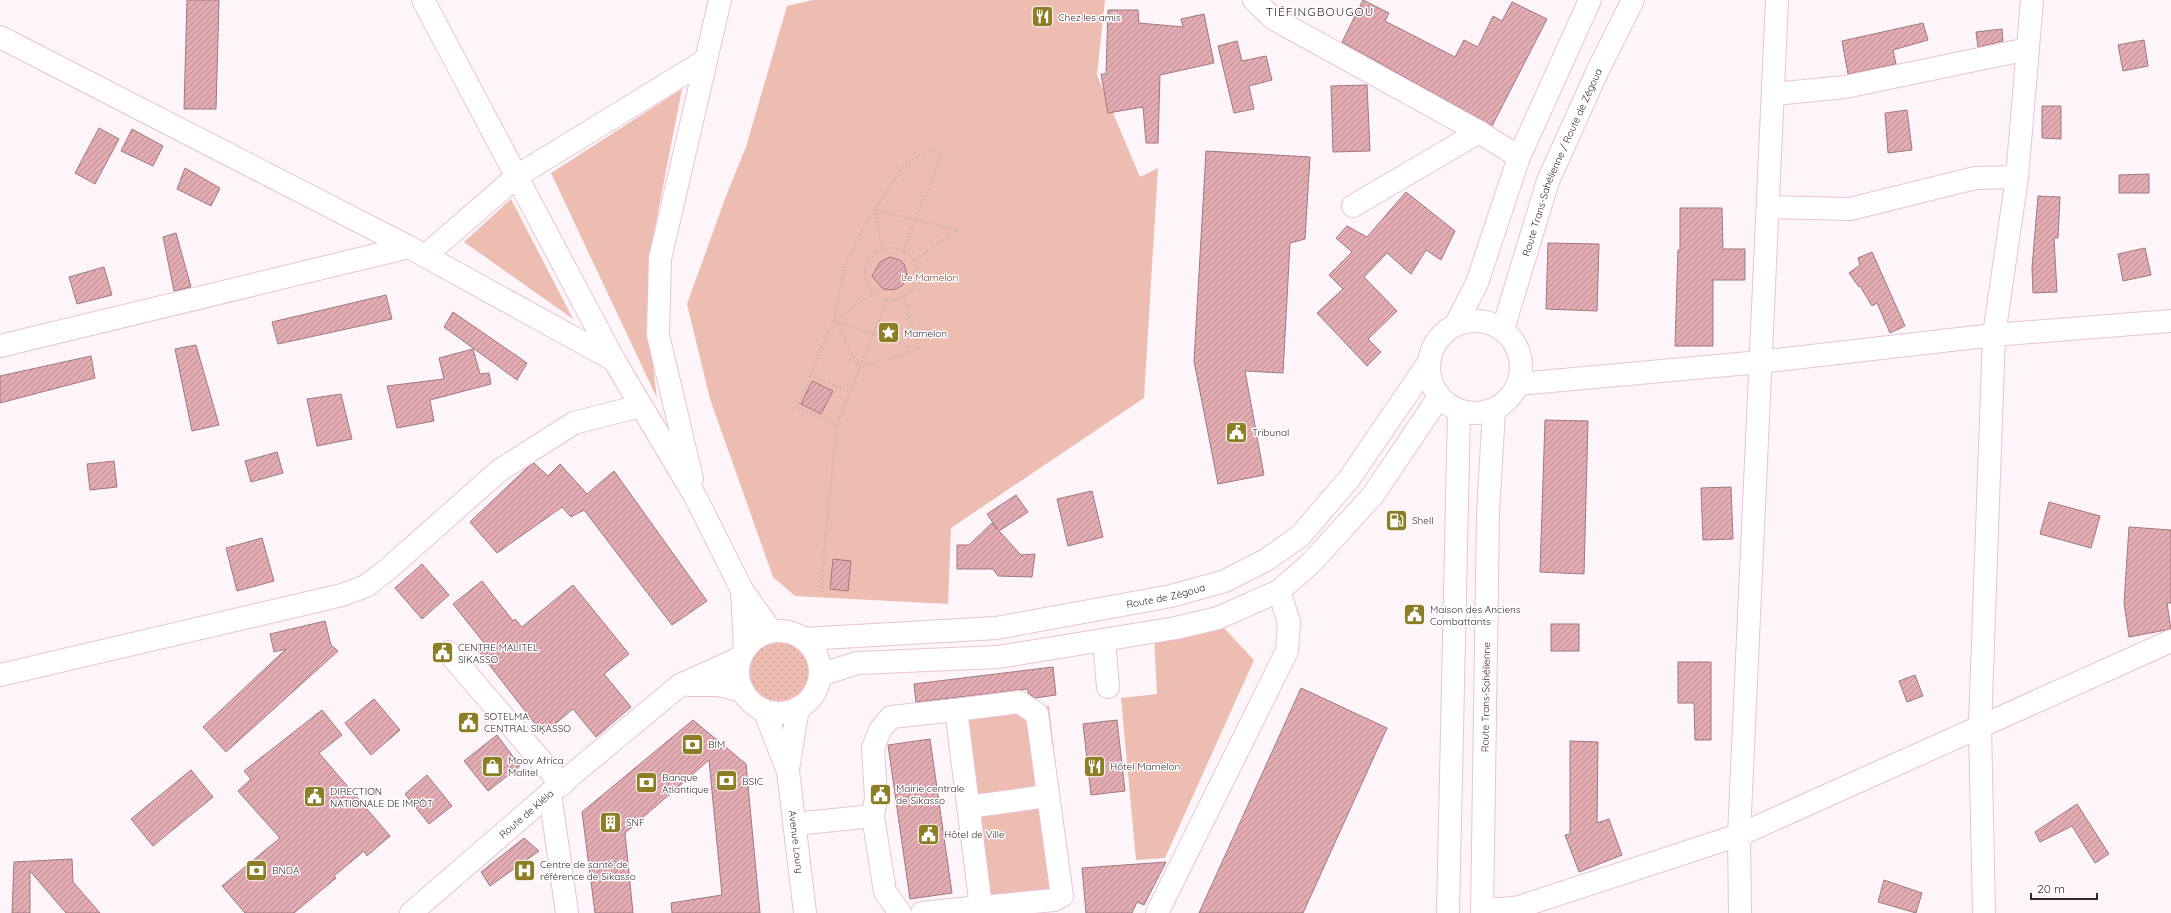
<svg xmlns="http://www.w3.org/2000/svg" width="2171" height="913" viewBox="0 0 2171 913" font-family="Quicksand,sans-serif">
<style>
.grass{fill:url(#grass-dots)}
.green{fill:#eebdb2}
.building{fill:url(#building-hatch);stroke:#9f797d}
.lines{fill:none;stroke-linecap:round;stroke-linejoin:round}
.minor-casing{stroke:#e9c3d5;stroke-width:24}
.major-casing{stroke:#e9c3d5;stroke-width:24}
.highway-casing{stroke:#e9c3d5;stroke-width:24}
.path{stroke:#bbb1b6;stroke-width:2.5;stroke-dasharray:1 3;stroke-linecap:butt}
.minor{stroke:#fff;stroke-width:22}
.major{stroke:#fff;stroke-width:22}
.highway{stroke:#fff;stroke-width:22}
.labels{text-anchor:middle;stroke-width:3;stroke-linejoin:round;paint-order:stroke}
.poi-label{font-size:10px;fill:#382930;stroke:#fff;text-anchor:start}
.street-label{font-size:10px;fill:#382930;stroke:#fff}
.park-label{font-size:10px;fill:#78372a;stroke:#fff}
.quarter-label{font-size:12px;letter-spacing:1px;fill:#382930;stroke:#fff}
</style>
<defs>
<pattern id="grass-dots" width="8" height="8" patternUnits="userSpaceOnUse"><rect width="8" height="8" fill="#eebdb2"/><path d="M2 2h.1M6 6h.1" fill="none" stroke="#cda299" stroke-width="1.8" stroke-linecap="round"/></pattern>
<pattern id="building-hatch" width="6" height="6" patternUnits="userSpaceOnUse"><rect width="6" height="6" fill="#e2acb2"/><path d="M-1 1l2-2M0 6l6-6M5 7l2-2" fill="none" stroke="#b88c91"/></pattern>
</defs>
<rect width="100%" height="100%" fill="#fdf5f9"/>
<circle class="grass" cx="779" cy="671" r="30"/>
<g class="green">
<path d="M813,0H1105L1097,75L1140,177L1158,168L1144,398L951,528L948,604L795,596L773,577L710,399L687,304L726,196L746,147L787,6Z"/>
<path d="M682,89L650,253L648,327L657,398L551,173Z"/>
<path d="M511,199L573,319L464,242Z"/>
<path d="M1224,628L1254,660L1165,858L1136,860L1121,698L1157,694L1154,639Z"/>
<path d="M1049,706L1070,888L990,897L968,716Z"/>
</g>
<g class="building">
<path d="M187,0H219L216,109H184Z"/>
<path d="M1363,0L1389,13L1385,21L1455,57L1464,40L1478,47L1493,16L1502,21L1512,2L1547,19L1492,126L1342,42Z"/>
<path d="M1108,10H1138L1139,23L1183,27L1181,19L1204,14L1214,63L1160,75L1158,143H1146L1143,107L1108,113L1101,74H1106Z"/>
<path d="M1923,23L1928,40L1893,50L1896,64L1848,74L1842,41Z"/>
<path d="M2002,29L2003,41L1978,47L1976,32Z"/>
<path d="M2144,40L2148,66L2123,71L2118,45Z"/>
<path d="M1237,41L1242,61L1266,56L1272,80L1249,86L1254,109L1234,113L1218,46Z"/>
<path d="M1367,85L1370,151L1333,152L1331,86Z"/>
<path d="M2042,106H2061V139L2042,138Z"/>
<path d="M1907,110L1912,150L1888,153L1885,113Z"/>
<path d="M99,128L119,139L95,184L75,173Z"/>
<path d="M132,129L163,146L153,166L121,151Z"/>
<path d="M1206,151L1310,157L1305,239L1290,243L1283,373L1245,371L1264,475L1218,484L1194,361Z"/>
<path d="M185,168L220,188L211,206L177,189Z"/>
<path d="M2149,174V193H2119V175Z"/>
<path d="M1406,192L1455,231L1441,260L1426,250L1411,274L1387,253L1364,277L1397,311L1368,339L1381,352L1367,366L1317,313L1343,289L1329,275L1352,252L1336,238L1347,226L1367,237Z"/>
<path d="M2038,196L2060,197L2058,238H2054L2057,292L2033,293L2032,268Z"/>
<path d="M1680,208H1722L1723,249H1745V280H1713V346H1675L1678,250H1680Z"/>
<path d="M176,233L191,287L174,291L163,237Z"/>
<path d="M1548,243L1599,244L1597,311L1546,309Z"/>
<path d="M2145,248L2151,275L2123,281L2118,254Z"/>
<path d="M1872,252L1905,326L1890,333L1877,303L1872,306L1860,286L1859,287L1849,273L1860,265L1858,258Z"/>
<path d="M890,257L900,260L904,264L907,274L903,285L894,290L883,289L872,276L880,262Z"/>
<path d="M104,267L112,295L77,304L69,277Z"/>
<path d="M386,295L392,319L278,344L272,322Z"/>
<path d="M453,312L527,363L517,380L444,327Z"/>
<path d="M196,345L219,425L192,431L175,349Z"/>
<path d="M473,349L480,374L489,373L491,384L430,400L434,421L397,428L387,386L444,379L439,358Z"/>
<path d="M91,356L95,378L0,403V376Z"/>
<path d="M812,381L833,391L821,414L801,404Z"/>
<path d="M341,394L352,439L317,446L307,399Z"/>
<path d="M1545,420L1588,421L1584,574L1540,572Z"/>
<path d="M277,452L283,473L251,482L245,461Z"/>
<path d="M114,461L117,487L90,490L87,464Z"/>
<path d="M534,463L548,476L560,464L587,494L614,471L707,601L672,625L584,510L571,517L562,507L497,553L470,522L527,468Z"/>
<path d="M1731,487L1733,539L1703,540L1701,488Z"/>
<path d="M1092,491L1103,537L1068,546L1057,499Z"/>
<path d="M1016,495L1028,512L999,531L1021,555L1035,554L1032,577L998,576L993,569H957V545H969L992,523L998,530L987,514Z"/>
<path d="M2049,502L2100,516L2091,548L2040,534Z"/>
<path d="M2129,527L2171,530V603H2167L2171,629L2129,637L2124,603Z"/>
<path d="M262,538L274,581L237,591L226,548Z"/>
<path d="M833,559L851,561L848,591L830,589Z"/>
<path d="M422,564L449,595L422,619L395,588Z"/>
<path d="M482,581L513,621L515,619L522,627L573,585L629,654L604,674L631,707L596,737L573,709L543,734L477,649L484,643L453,604Z"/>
<path d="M325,621L331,645L338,651L226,752L203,727L286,649L274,652L270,634Z"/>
<rect x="1551" y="624" width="28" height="27"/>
<path d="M1678,662H1711V740H1695L1694,703H1678Z"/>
<path d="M1053,667L1056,695L1035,698L1028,693V689L916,702L914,684Z"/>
<path d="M1915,675L1923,696L1907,702L1899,681Z"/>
<path d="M1301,688L1387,728L1303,913H1199Z"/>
<path d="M374,699L400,730L371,755L345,723Z"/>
<path d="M322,710L342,735L319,753L390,836L367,856L364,851L334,876L336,878L294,913H245L222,886L280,838L238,791L251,779L244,771Z"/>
<path d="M693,720L746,764L760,913H672L671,903L722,895L709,760L625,833L633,913H595L582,812Z"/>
<path d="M1117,720L1125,791L1091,795L1083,724Z"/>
<path d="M497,735L520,766L488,791L464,761Z"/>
<path d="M930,739L952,893L910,899L888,745Z"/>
<path d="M1570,741L1598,742L1597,823L1609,819L1622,855L1579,872L1565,835L1570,834Z"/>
<path d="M191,770L213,797L153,846L131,819Z"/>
<path d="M427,775L452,806L429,824L405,794Z"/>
<path d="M2077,804L2109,854L2095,863L2072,826L2040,842L2035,832Z"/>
<path d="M524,838L539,851L490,886L481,872Z"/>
<path d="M72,859L73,882L100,913H66L30,871V913H12L14,862Z"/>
<path d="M1166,862L1144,905L1137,902L1132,913H1086L1082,868Z"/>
<path d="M1884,880L1922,893L1916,913L1878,902Z"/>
</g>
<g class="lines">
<defs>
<g id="minor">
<path d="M423,0L614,360L696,498L742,590L771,631"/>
<path d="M1254,0L1274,19L1479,132L1519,157"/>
<path d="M0,37L409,247L614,360"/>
<path d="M1774,94L1845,87L2028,49"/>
<path d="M1353,206L1479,132"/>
<path d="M1769,207L1850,209L1975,178L2017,177"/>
<path d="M425,256L517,176L706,60"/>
<path d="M0,346L409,247"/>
<path d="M1519,384L1760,362L1994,335L2171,321"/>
<path d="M692,479L658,335L660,259L720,0"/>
<path d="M742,590L745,649"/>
<path d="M1104,640L1108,687"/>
<path d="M448,652L562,785"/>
<path d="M0,675L342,595L366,586L388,569L500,470L574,423L640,406"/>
<path d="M956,710L1019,702L1037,714L1061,889L1062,896L1054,900L981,907"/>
<path d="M550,793L567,913"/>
<path d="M968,807L1047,796"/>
<path d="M795,824L873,816"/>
<path d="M1482,910L1516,908L1739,835L2171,641"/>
<path d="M900,913L885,892L873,816L876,798L873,748L880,730L891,717L956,710L981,907L922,913"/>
<path d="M1157,913L1287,651L1289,622L1279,591"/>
<path d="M1740,913L1739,835L1777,0"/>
<path d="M1984,913L1980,726L1994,335L2017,177L2032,0"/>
</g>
<g id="major">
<circle cx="779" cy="672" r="41"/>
<path id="s1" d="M804,639L996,628L1171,596L1225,581L1266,560L1300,536L1349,479L1429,362"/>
<path d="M820,675L857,663L998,657L1176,628L1218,618L1279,591L1311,563L1373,495L1439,397"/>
<path d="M689,685H719L743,691"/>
<path id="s2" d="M764,710L788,771L805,913"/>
<path d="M788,769L798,708"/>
<path id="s3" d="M411,913L550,793L680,685L740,658"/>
</g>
<g id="highway">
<circle cx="1475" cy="367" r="46"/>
<path d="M1456,324L1477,283L1519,157L1590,0"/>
<path id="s4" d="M1503,329L1548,181L1598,70L1633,0"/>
<path d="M1448,913L1459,411"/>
<path id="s5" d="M1482,913L1488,513L1494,410"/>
</g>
</defs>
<use href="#minor" class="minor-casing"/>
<use href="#major" class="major-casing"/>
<use href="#highway" class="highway-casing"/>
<g class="path">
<circle cx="891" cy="274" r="26"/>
<path d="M882,250L875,210L957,230"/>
<path d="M903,252L942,153"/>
<path d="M913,261L957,230"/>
<path d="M904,297L919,348"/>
<path d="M835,320L873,293"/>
<path d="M835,321L860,368L919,349"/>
<path d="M835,321L919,349"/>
<path d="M810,376L851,392"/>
<path d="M837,425L797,407L834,320L845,265L863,229L901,169L928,150H938"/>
<path d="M821,592L828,510L837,425L887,300"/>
</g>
<use href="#minor" class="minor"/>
<use href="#major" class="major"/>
<use href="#highway" class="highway"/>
</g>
<defs>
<symbol id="restaurant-square" viewBox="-11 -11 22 22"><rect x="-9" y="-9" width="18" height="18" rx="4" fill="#8c7e24" stroke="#fff"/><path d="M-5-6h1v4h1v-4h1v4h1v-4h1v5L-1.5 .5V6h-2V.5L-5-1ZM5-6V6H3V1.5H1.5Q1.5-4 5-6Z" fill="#fff"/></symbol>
<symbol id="sight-square" viewBox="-11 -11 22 22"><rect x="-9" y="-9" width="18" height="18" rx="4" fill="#8c7e24" stroke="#fff"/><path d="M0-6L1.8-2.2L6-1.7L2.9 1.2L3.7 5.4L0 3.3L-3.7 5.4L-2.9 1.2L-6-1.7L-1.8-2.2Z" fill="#fff"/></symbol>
<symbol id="civic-square" viewBox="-11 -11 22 22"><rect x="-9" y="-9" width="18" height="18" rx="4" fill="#8c7e24" stroke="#fff"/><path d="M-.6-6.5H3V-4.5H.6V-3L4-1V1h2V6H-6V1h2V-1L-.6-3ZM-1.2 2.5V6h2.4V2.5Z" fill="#fff"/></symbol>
<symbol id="fuel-square" viewBox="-11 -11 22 22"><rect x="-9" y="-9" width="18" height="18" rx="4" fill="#8c7e24" stroke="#fff"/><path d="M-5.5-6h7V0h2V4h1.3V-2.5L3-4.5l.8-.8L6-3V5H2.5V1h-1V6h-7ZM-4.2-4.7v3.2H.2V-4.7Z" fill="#fff"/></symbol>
<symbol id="bank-square" viewBox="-11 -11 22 22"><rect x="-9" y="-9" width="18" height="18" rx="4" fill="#8c7e24" stroke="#fff"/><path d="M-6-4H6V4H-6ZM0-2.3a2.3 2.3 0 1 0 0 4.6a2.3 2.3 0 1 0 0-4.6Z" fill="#fff"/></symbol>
<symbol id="shop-square" viewBox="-11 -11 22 22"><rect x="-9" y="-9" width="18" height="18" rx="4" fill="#8c7e24" stroke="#fff"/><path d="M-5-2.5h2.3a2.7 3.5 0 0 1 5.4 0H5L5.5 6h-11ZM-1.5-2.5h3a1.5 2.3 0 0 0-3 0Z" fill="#fff"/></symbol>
<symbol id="building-square" viewBox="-11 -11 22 22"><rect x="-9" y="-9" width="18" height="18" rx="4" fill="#8c7e24" stroke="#fff"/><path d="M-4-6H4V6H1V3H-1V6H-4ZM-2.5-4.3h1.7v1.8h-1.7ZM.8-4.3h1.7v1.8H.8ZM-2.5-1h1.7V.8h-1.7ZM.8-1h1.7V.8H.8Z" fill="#fff"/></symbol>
<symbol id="hospital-square" viewBox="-11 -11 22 22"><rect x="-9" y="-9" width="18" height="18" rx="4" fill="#8c7e24" stroke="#fff"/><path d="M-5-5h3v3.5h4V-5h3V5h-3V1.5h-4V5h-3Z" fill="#fff"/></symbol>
</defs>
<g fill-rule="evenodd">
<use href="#restaurant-square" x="1030" y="4" width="25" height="25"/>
<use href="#sight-square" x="876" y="320" width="25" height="25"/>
<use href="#civic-square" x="1224" y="420" width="25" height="25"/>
<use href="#fuel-square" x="1384" y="508" width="25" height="25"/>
<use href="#civic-square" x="1402" y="602" width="25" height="25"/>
<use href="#civic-square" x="430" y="640" width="25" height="25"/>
<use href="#civic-square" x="456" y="710" width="25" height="25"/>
<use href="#bank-square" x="680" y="732" width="25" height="25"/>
<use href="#shop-square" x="480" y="754" width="25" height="25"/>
<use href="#restaurant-square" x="1082" y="754" width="25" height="25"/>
<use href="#bank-square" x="714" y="768" width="25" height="25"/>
<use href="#bank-square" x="634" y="770" width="25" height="25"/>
<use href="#civic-square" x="868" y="782" width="25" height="25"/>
<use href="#civic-square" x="302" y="784" width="25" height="25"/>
<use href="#building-square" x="598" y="810" width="25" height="25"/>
<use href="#civic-square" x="916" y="822" width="25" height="25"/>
<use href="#bank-square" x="244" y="858" width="25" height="25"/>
<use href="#hospital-square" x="512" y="858" width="25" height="25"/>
</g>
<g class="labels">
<g class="poi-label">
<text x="1058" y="21">Chez les amis</text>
<text x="904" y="337">Mamelon</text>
<text x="1252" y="436">Tribunal</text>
<text x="1412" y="524">Shell</text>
<text x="1430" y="613">Maison des Anciens<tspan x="1430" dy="12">Combattants</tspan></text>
<text x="458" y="651">CENTRE MALITEL<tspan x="458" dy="12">SIKASSO</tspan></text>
<text x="484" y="720">SOTELMA<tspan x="484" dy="12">CENTRAL SIKASSO</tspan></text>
<text x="708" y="748">BIM</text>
<text x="508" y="764">Moov Africa<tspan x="508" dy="12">Malitel</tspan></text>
<text x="1110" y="770">Hôtel Mamelon</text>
<text x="662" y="781">Banque<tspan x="662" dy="12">Atlantique</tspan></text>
<text x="742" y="785">BSIC</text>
<text x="896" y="792">Mairie centrale<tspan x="896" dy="12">de Sikasso</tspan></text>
<text x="330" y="795">DIRECTION<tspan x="330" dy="12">NATIONALE DE IMPÔT</tspan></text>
<text x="626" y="826">SNF</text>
<text x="944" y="838">Hôtel de Ville</text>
<text x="540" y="868">Centre de santé de<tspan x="540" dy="12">référence de Sikasso</tspan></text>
<text x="272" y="874">BNDA</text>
</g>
<g class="street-label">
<text dy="4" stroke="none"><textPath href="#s4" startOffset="177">Route Trans-Sahélienne / Route de Zégoua</textPath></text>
<text dy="4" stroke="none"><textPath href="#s1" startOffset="365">Route de Zégoua</textPath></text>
<text dy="4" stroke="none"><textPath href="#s5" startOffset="216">Route Trans-Sahélienne</textPath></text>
<text dy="4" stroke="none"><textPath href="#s3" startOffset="152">Route de Kléla</textPath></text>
<text dy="4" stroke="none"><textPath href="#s2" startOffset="137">Avenue Loury</textPath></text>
</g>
<g class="park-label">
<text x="930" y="281">Le Mamelon</text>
</g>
<g class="quarter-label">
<text x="1320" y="16">TIÉFINGBOUGOU</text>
</g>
</g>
<path d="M2031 893v6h66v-6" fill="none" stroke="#382930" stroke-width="2"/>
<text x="2037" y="893" font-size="12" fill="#382930" stroke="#ffffff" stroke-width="3" paint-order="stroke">20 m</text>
</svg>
